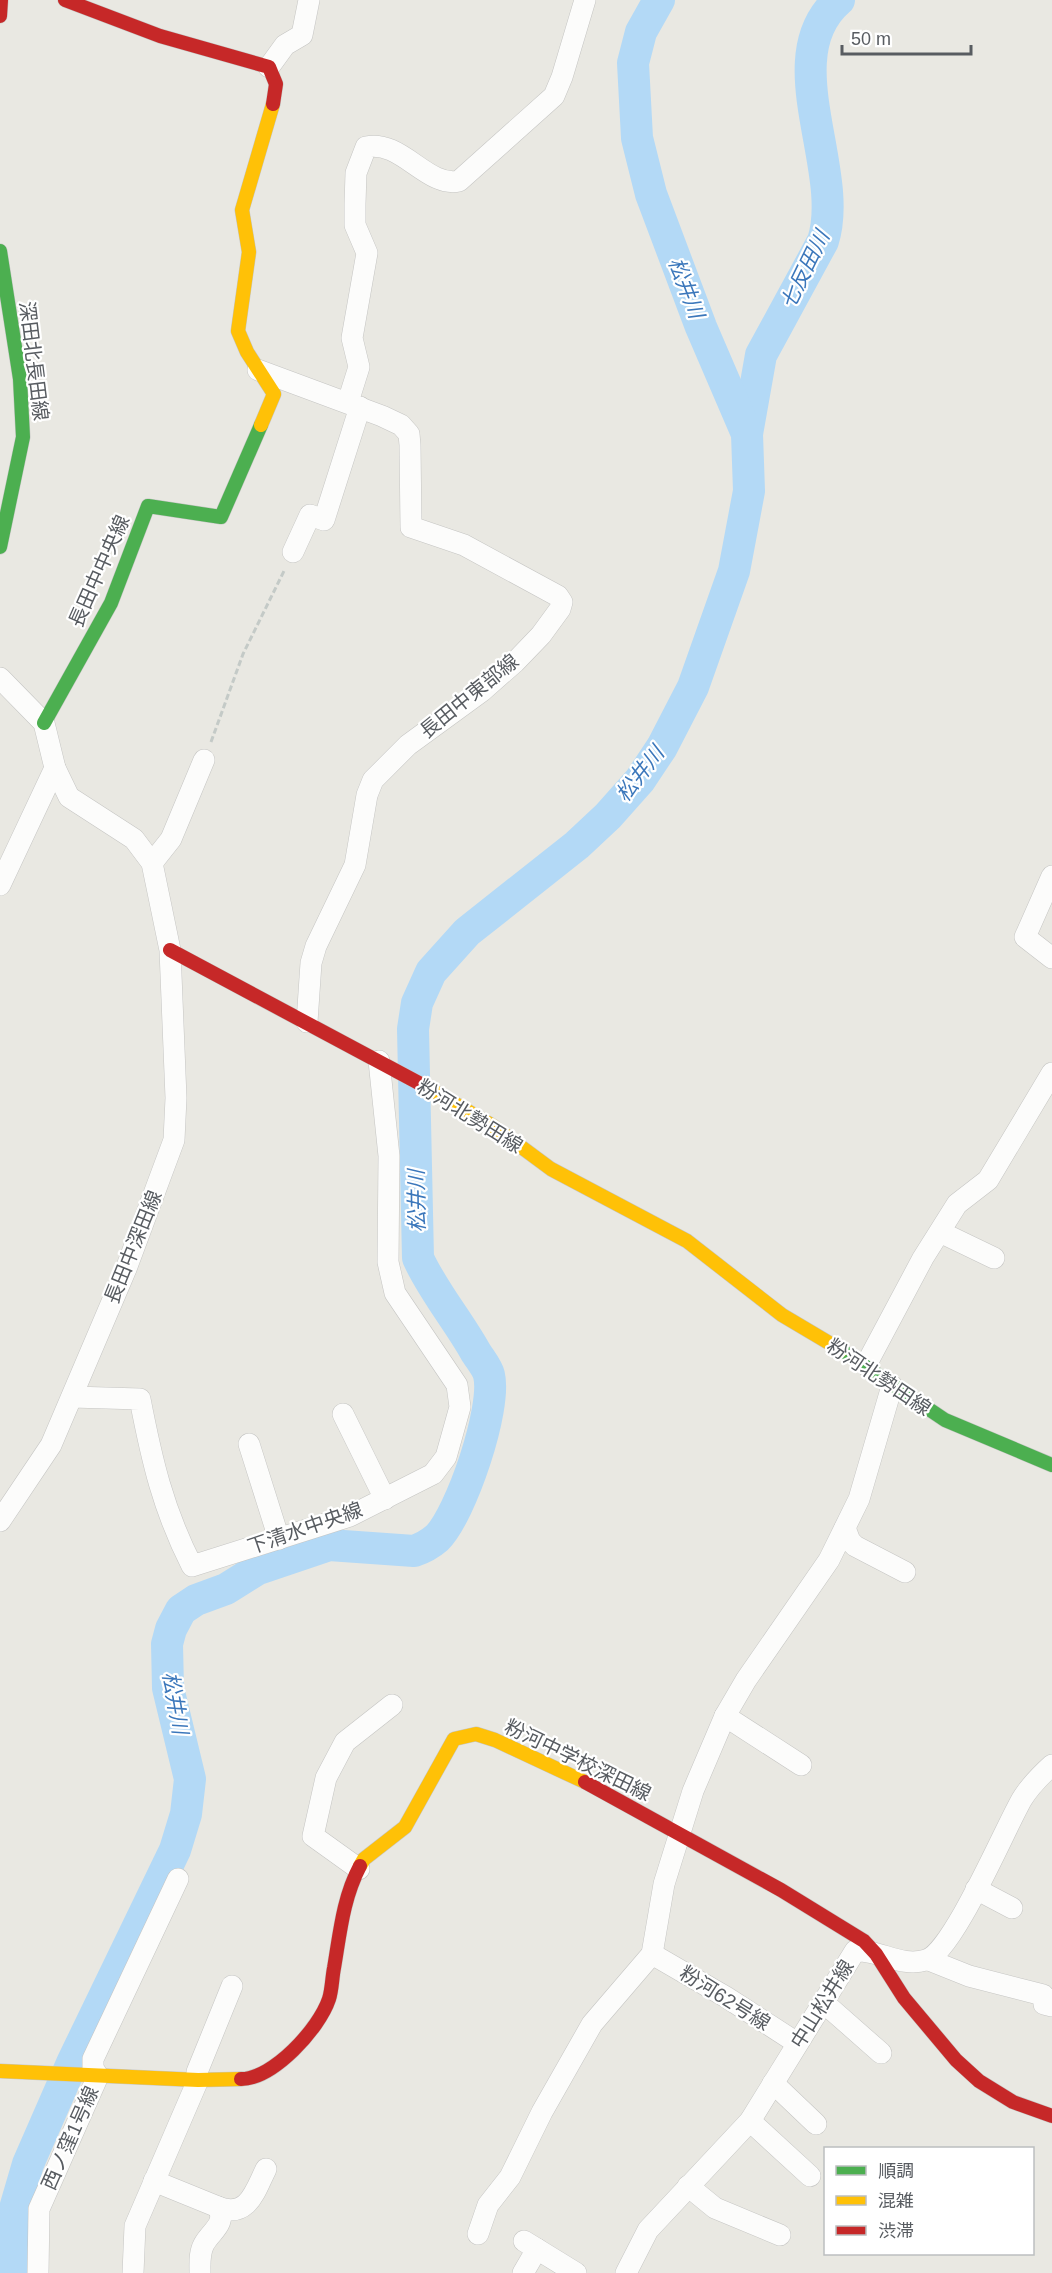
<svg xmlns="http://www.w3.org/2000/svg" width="1052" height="2273" viewBox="0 0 1052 2273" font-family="Helvetica,'Noto Sans JP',sans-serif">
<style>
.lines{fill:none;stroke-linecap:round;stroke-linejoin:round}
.river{stroke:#b3d9f6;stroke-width:32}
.street-casing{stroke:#c5c5c3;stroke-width:22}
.fast-casing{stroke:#c5c6c4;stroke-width:15}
.slow-casing{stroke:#c5c6c4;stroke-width:15}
.jam-casing{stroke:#c5c6c4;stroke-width:15}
.path{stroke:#c4cac7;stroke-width:3;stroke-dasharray:6 3;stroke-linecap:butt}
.street{stroke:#fcfcfb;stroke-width:21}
.fast{stroke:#4caf50;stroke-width:14}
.slow{stroke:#ffc107;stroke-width:14}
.jam{stroke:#c62828;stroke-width:14}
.labels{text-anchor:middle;stroke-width:4.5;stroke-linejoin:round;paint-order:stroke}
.street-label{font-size:20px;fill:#585c61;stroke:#fff}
.water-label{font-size:21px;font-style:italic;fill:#3b77bb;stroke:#fff}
</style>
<rect width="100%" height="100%" fill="#e9e8e2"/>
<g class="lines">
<g class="river">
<path d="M747,434L761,355L823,241C846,169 773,57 839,0"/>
<path d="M16,2273L14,2212L28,2164L73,2061L175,1850L186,1814L190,1779L168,1688L167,1644L171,1629L181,1610L196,1600L226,1589L258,1569L329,1545L414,1551C423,1548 430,1544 437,1538C461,1514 497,1408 489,1375C487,1367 479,1358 475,1351C457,1319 433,1291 418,1258L413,1029L417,1003L431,972L467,932L577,845L608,816L640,780L662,747L693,687L734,571L749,491L747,434L701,327L651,194L637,138L633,63L641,32L659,0"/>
</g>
<defs>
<g id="street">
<path d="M269,67L285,45L302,35L309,0"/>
<path d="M258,370L382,416L401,425L409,434L410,445L411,527L464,545L558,596L562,602L560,609L541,635L515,662L482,691L408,745L373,780L367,795L355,865L316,946L311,963L307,1022"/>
<path d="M348,402L359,367L352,338L367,253L355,225V204L356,173L366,147C401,139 427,188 459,181L554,96L562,77L585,0"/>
<path d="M293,552L310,515L324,520L360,407"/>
<path d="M0,678L44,723L55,768L69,797L134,839L152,863L170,950L176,1098L174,1140L126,1269L51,1445L0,1521"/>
<path d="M152,863L171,839L204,760"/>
<path d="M1052,876L1025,937L1052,958"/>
<path d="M0,885L55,768"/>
<path d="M940,1232L994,1258"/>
<path d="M866,1365L923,1258L957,1204L988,1180L1052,1073"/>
<path d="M72,1397L140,1399C152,1461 163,1509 192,1566L350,1516L433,1474L446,1457L460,1407L457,1385L395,1293L388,1262L389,1156L379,1061"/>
<path d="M343,1414L385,1499"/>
<path d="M249,1444L279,1539"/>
<path d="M845,1528L850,1541L855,1546L905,1572"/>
<path d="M725,1716L801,1765"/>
<path d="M359,1869L313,1836L326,1778L345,1742L392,1705"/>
<path d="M976,1889L1012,1908"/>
<path d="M652,1954L726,1997L797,2043"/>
<path d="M929,1960L969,1976L1043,1995L1044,2004L1052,2006"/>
<path d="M823,2002L881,2053"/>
<path d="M773,2083L816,2124"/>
<path d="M750,2121L810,2176"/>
<path d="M154,2181L218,2207C227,2224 211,2231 204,2244C199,2253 200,2263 200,2273"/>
<path d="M688,2186L715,2208L780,2235"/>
<path d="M218,2207C248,2219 255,2191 266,2169"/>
<path d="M478,2234L488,2205L510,2177L542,2112L592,2024L652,1954L664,1884L693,1791L725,1716L746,1680L829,1560L859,1499L892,1386"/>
<path d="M524,2241L576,2273"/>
<path d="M38,2273L39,2209L98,2076L93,2068V2059L178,1879"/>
<path d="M133,2273L135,2226L198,2080L197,2072L232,1986"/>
<path d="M523,2273L537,2249"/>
<path d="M626,2273L648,2230L750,2121L855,1951C879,1949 901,1968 926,1960C953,1952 1005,1828 1022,1799C1030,1786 1041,1775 1052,1765"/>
</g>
<g id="fast">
<path d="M0,251L20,379L23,437L0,547"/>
<path d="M44,723L111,603L148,506L221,517L261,425"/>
<path d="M841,1350L945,1420L1052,1465"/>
</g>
<g id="slow">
<path d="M261,425L274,394L247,352L238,331L249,252L242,210L273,104"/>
<path d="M430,1089L493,1126L551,1169L687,1241L782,1315L841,1350"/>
<path d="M360,1866L364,1859L405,1827L454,1739L476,1734L495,1740L585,1782"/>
<path d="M0,2071L198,2080L241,2079"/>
</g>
<g id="jam">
<path d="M65,0L160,36L269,67L276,84L273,104"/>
<path d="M0,16L1,0"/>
<path d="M170,950L430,1089"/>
<path d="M585,1782L781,1890L864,1941L876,1954L904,1998L956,2060L979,2081L1013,2102L1052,2116"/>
<path d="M241,2079C273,2079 319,2029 329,1999C332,1990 332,1978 334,1968C340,1933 343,1898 360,1866"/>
</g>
</defs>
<use href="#street" class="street-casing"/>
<use href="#fast" class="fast-casing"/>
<use href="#slow" class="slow-casing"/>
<use href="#jam" class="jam-casing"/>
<path class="path" d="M211,742L243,654L285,569"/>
<use href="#street" class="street"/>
<use href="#fast" class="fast"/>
<use href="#slow" class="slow"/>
<use href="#jam" class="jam"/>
</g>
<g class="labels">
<g class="street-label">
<text transform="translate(34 361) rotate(83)" y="7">深田北長田線</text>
<text transform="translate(99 571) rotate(-66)" y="7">長田中中央線</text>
<text transform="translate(469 696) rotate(-39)" y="7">長田中東部線</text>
<text transform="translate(470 1116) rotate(32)" y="7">粉河北勢田線</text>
<text transform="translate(133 1247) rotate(-68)" y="7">長田中深田線</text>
<text transform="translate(879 1377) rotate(34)" y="7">粉河北勢田線</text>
<text transform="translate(305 1528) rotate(-19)" y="7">下清水中央線</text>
<text transform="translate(578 1760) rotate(26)" y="7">粉河中学校深田線</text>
<text transform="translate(725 1998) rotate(32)" y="7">粉河62号線</text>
<text transform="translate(822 2004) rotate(-58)" y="7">中山松井線</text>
<text transform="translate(70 2138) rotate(-66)" y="7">西ノ窪1号線</text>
</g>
<g class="water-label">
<text transform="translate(805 270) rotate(-64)" y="7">七反田川</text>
<text transform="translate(686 288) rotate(69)" y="7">松井川</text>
<text transform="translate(640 774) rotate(-52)" y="7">松井川</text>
<text transform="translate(417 1201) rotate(-91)" y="7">松井川</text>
<text transform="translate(175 1703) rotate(80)" y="7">松井川</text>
</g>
</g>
<rect x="824" y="2147" width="210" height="108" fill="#ffffff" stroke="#bcbec0" stroke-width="1.5"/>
<rect x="836" y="2166" width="30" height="9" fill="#4caf50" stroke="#bcbec0" stroke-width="1.5"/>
<text x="878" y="2177" font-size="18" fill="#585c61">順調</text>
<rect x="836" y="2196" width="30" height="9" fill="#ffc107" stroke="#bcbec0" stroke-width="1.5"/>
<text x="878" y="2207" font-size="18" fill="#585c61">混雑</text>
<rect x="836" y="2226" width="30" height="9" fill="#c62828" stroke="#bcbec0" stroke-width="1.5"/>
<text x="878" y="2237" font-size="18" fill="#585c61">渋滞</text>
<path d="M842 45v9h129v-9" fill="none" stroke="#585c61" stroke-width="3"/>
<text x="851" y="45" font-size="18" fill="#585c61" stroke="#ffffff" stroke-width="4.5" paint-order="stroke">50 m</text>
</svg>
